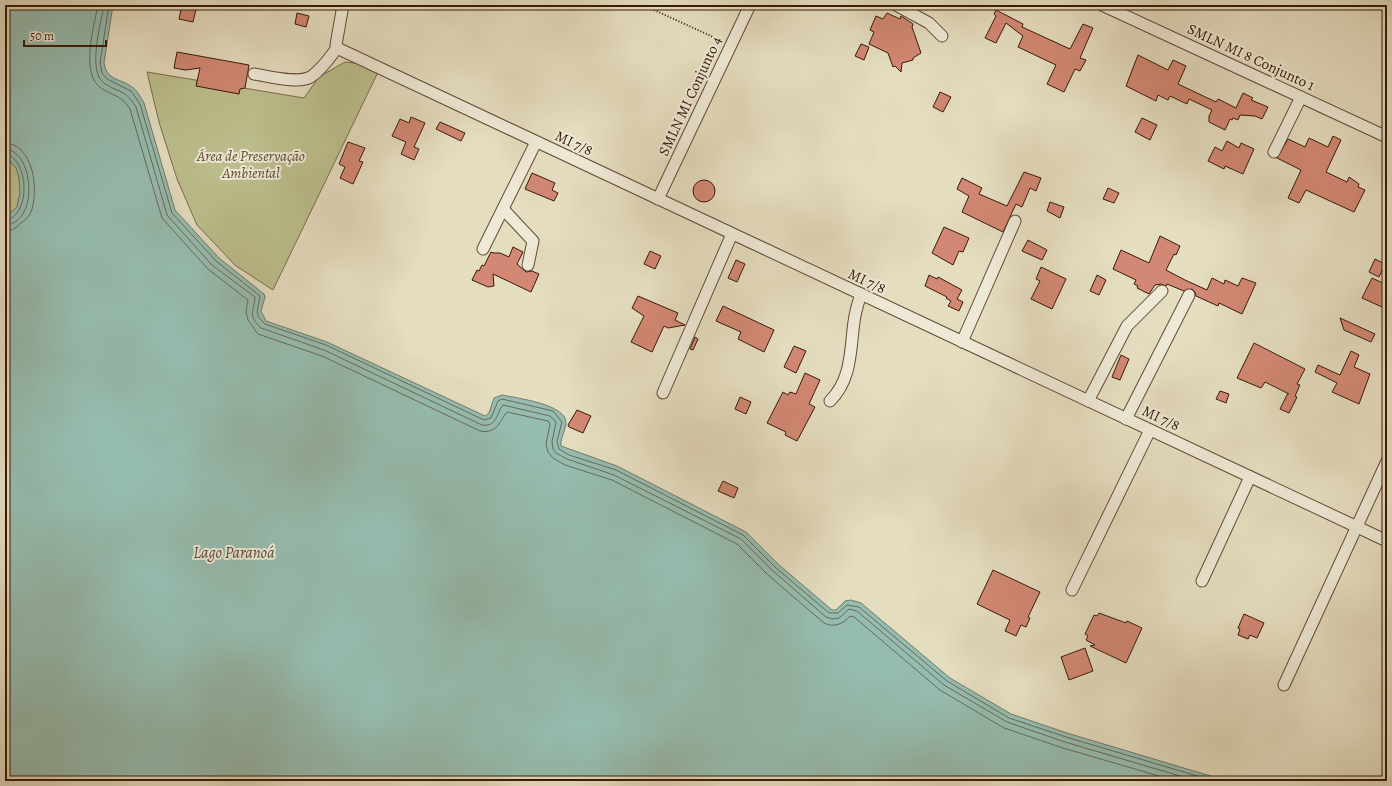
<svg xmlns="http://www.w3.org/2000/svg" width="1392" height="786" viewBox="0 0 1392 786" font-family="Alegreya,serif">
<style>
.green{fill:#bcbf8d;stroke:#7a6c4a}
.water{fill:#96bcaf;stroke:#707b6c}
.lines{fill:none;stroke-linecap:round;stroke-linejoin:round}
.shore{stroke:#676a5b;stroke-width:1}
.building{fill:#d28874;stroke:#381907}
.minor-casing{stroke:#634a35;stroke-width:13}
.path{stroke:#381907;stroke-width:2;stroke-dasharray:1 2;stroke-linecap:butt}
.minor{stroke:#eee9d6;stroke-width:11}
.labels{text-anchor:middle;stroke-width:4;stroke-linejoin:round;paint-order:stroke}
.street-label{font-size:15px;fill:#381907;stroke:#eee9d6}
.park-label{font-size:15px;font-style:italic;fill:#604b2f;stroke:#eee9d6}
.water-label{font-size:16px;font-style:italic;fill:#544a39;stroke:#eee9d6}
</style>
<rect width="100%" height="100%" fill="#e5ddc0"/>
<filter id="stains"><feTurbulence type="fractalNoise" baseFrequency=".005" numOctaves="4"/><feColorMatrix values="0 0 0 0 .2 0 0 0 0 .09 0 0 0 0 .02 0 0 0 .5 -.17"/></filter>
<radialGradient id="worn" r=".72"><stop offset=".6" stop-color="#630" stop-opacity="0"/><stop offset="1" stop-color="#630" stop-opacity=".3"/></radialGradient>
<g class="green">
<path d="M345,62L381,66L273,290L236,266L197,225L177,179L159,122L147,72L304,98L319,77Z"/>
<path d="M5,156L16,168L19,177L20,193L17,207L5,218Z"/>
</g>
<path class="water" d="M5,5H113L104,63C107,81 120,78 132,87C137,90 141,98 144,103L175,210L219,258L264,294L265,297L261,311L266,321L327,342L485,416L489,413L494,398L502,395C516,398 565,404 566,422C566,430 560,438 561,446L617,466L746,532L778,564L832,610H836L845,601L851,600L861,603L950,678L1011,714L1067,733L1224,780L1262,781H5V218L17,207L20,193L19,177L16,168L5,156Z"/>
<g class="lines">
<g class="shore">
<path d="M98,5C94,26 80,74 101,88C114,97 120,94 130,109L162,218L208,269L248,300L246,312L248,320L258,334L322,356L480,431C497,434 499,422 507,412L548,421L550,424L546,444L548,452L553,458L565,465L612,480L737,544L768,575L824,623C834,628 843,624 850,616L854,617L940,690L1004,728L1063,748L1176,781"/>
<path d="M104,5C101,23 87,71 104,83C120,94 124,88 136,107L167,215L212,265L255,297C254,313 247,314 261,328L324,350L482,425C497,427 496,414 503,405L550,416L556,422L552,442L553,449L556,453L567,459L614,475L741,539L772,570L826,617L832,619L839,618L849,609L857,611L944,685L1007,722L1065,742L1197,781"/>
<path d="M109,5L100,63L102,73L107,79L131,91L140,104L172,213L216,261L260,296L257,312L259,318L265,324L326,345L484,420L491,418L498,401L502,399L553,411L562,422L557,441L559,449L569,455L616,470L743,535L775,567L829,613H838L847,605L859,607L947,681L1009,718L1066,737L1214,781"/>
<path d="M5,143C34,144 39,191 31,212C29,217 25,220 21,223C16,228 12,231 5,231"/>
<path d="M5,149C35,151 39,224 5,225"/>
<path d="M5,154C29,157 32,217 5,220"/>
</g>
</g>
<g class="building">
<path d="M182,5H197L193,22L179,19Z"/>
<path d="M996,10L1023,24L1022,27L1070,49L1083,24L1093,28L1080,58L1086,60L1080,71L1075,69L1064,92L1047,84L1056,65L1018,47L1023,36L1006,23L996,43L985,38L996,16L994,14Z"/>
<path d="M297,13L309,16L306,27L295,24Z"/>
<path d="M887,13L900,19L901,16L913,24L912,27L921,53L913,58V60L902,63L901,72L895,66L893,67L888,53L869,44L874,32L870,30L876,16L883,19Z"/>
<path d="M861,44L869,47L864,60L855,56Z"/>
<path d="M177,52L249,65L245,88L240,89L239,94L196,86L200,68L186,70L174,68Z"/>
<path d="M1138,55L1168,70L1173,60L1186,66L1178,84L1216,102L1218,99L1236,108L1243,93L1253,98L1251,100L1268,107L1262,119L1255,116L1240,115L1238,120L1233,118L1232,120L1230,119L1225,130L1209,122V116L1212,110L1189,99L1187,104L1170,96L1168,100L1158,95L1156,101L1126,86Z"/>
<path d="M940,92L951,97L943,112L933,107Z"/>
<path d="M411,117L425,123L414,147L419,149L414,160L401,154L406,142L392,136L400,119L409,123Z"/>
<path d="M1142,118L1157,125L1150,140L1135,132Z"/>
<path d="M440,122L465,133L461,141L436,129Z"/>
<path d="M1333,136L1341,140L1326,172L1347,182L1349,177L1359,184L1358,187L1365,190L1354,212L1306,190L1299,203L1288,198L1301,170L1277,158L1288,139L1305,147L1309,138L1328,147Z"/>
<path d="M1227,141L1239,148L1241,143L1254,149L1243,174L1225,166L1224,169L1208,161L1215,147L1222,151Z"/>
<path d="M348,142L365,148L359,161L363,162L353,184L340,178L345,167L339,164Z"/>
<path d="M1024,172L1041,178L1036,191L1030,188L1022,207L1016,204L1003,232L962,212L969,196L957,189L962,178L982,188L979,194L1007,206Z"/>
<path d="M532,173L555,183L552,190L558,193L554,201L525,189Z"/>
<circle cx="704" cy="191" r="11"/>
<path d="M1108,188L1119,193L1114,203L1103,199Z"/>
<path d="M1050,202L1064,207L1060,218L1047,211Z"/>
<path d="M944,227L969,238L963,252L959,251L953,265L932,253Z"/>
<path d="M1160,236L1180,246L1176,255L1174,254L1166,270L1185,280L1207,290L1212,278L1224,284L1225,280L1238,286L1242,278L1256,283L1242,314L1219,303L1218,306L1196,296L1195,292L1192,289L1184,291L1167,284L1166,286L1161,284L1155,285L1149,294L1137,288L1138,286L1134,284L1136,280L1113,269L1121,250L1149,263Z"/>
<path d="M1028,240L1047,250L1042,260L1022,251Z"/>
<path d="M513,247L523,252L517,264L526,272L532,271L539,274L531,292L493,274L494,286L488,287L472,280L477,270L479,271L482,265L484,266L491,252L494,253H500L509,257Z"/>
<path d="M650,251L661,256L655,269L644,264Z"/>
<path d="M1375,259L1385,264L1379,277L1369,272Z"/>
<path d="M736,260L745,264L737,282L728,278Z"/>
<path d="M1041,267L1066,279L1052,309L1031,299L1040,281L1036,279Z"/>
<path d="M929,275L937,279L938,277L962,290L957,299L963,302L959,311L948,306L951,301L946,298L947,297L925,286Z"/>
<path d="M1097,275L1106,280L1099,295L1090,291Z"/>
<path d="M1372,278L1387,285V303L1384,302L1382,307L1362,298Z"/>
<path d="M638,296L678,313L675,320L685,325L668,328L664,326L652,352L631,342L644,316L632,308Z"/>
<path d="M723,306L774,330L764,352L738,339L741,332L716,321Z"/>
<path d="M1340,318L1375,334L1371,342L1344,330Z"/>
<path d="M695,337L698,339L693,350L690,349Z"/>
<path d="M1254,343L1305,369L1297,384L1300,385L1295,396L1297,397L1289,413L1280,409L1288,393L1289,394L1265,382L1261,388L1237,378Z"/>
<path d="M794,346L806,351L796,373L784,367Z"/>
<path d="M1351,351L1359,355L1354,367L1370,374L1359,404L1332,392L1337,383L1315,372L1318,365L1340,375Z"/>
<path d="M1121,355L1129,359L1120,380L1112,377Z"/>
<path d="M805,373L820,380L809,404L815,407L797,441L785,435L786,432L767,423L783,392L788,395L790,392L796,394Z"/>
<path d="M1220,391L1229,394L1226,403L1216,399Z"/>
<path d="M740,397L751,402L746,414L735,409Z"/>
<path d="M577,410L591,416L583,433L569,427L568,425Z"/>
<path d="M723,481L738,488L734,498L718,491Z"/>
<path d="M993,570L1040,592L1028,617L1030,618L1026,627L1021,625L1016,636L1005,631L1010,620L977,604Z"/>
<path d="M1099,613L1126,623L1127,621L1142,628L1126,663L1090,646L1095,645L1086,640L1088,636L1085,634L1094,615L1097,616Z"/>
<path d="M1244,614L1264,623L1257,638L1250,635L1248,639L1238,635L1240,629L1238,628Z"/>
<path d="M1085,648L1093,671L1069,680L1061,657Z"/>
</g>
<g class="lines">
<defs>
<g id="minor">
<path d="M343,5L336,45L337,48L1387,541"/>
<path d="M896,5L929,23L942,36"/>
<path d="M1102,5L1387,137"/>
<path d="M254,74C268,76 300,85 312,76C322,69 330,57 337,48"/>
<path d="M1274,152L1301,97"/>
<path d="M658,199L750,5"/>
<path d="M503,209L533,241L528,265"/>
<path d="M483,249L536,142"/>
<path d="M962,342L1015,221"/>
<path d="M663,393L732,234"/>
<path d="M830,401C852,379 850,351 854,322C855,313 858,303 861,294"/>
<path d="M1088,401L1127,326L1162,291"/>
<path d="M1126,419L1189,295"/>
<path d="M1202,581L1250,477"/>
<path d="M1072,590L1150,430"/>
<path d="M1284,685L1387,461"/>
</g>
</defs>
<use href="#minor" class="minor-casing"/>
<path class="path" d="M643,5L722,41"/>
<use href="#minor" class="minor"/>
</g>
<g class="labels">
<g class="street-label">
<text transform="translate(1251 57) rotate(25)" y="5">SMLN MI 8 Conjunto 1</text>
<text transform="translate(690 96) rotate(-65)" y="5">SMLN MI Conjunto 4</text>
<text transform="translate(574 143) rotate(25)" y="5">MI 7/8</text>
<text transform="translate(867 281) rotate(25)" y="5">MI 7/8</text>
<text transform="translate(1161 418) rotate(25)" y="5">MI 7/8</text>
</g>
<g class="park-label">
<text x="251" y="161">Área de Preservação<tspan x="251" dy="17">Ambiental</tspan></text>
</g>
<g class="water-label">
<text x="234" y="558">Lago Paranoá</text>
</g>
</g>
<rect width="1392" height="786" fill="none" stroke="#e5ddc0" stroke-width="20"/>
<rect x="6" y="6" width="1380" height="774" fill="none" stroke="#381907" stroke-width="2"/>
<rect x="10" y="10" width="1372" height="766" fill="none" stroke="#381907"/>
<path d="M24 40v6h82v-6" fill="none" stroke="#381907" stroke-width="2"/>
<text x="30" y="40" font-size="12" fill="#381907" stroke="#eee9d6" stroke-width="3" paint-order="stroke">50 m</text>
<rect width="100%" height="100%" filter="url(#stains)"/>
<rect width="100%" height="100%" fill="url(#worn)"/>
</svg>
